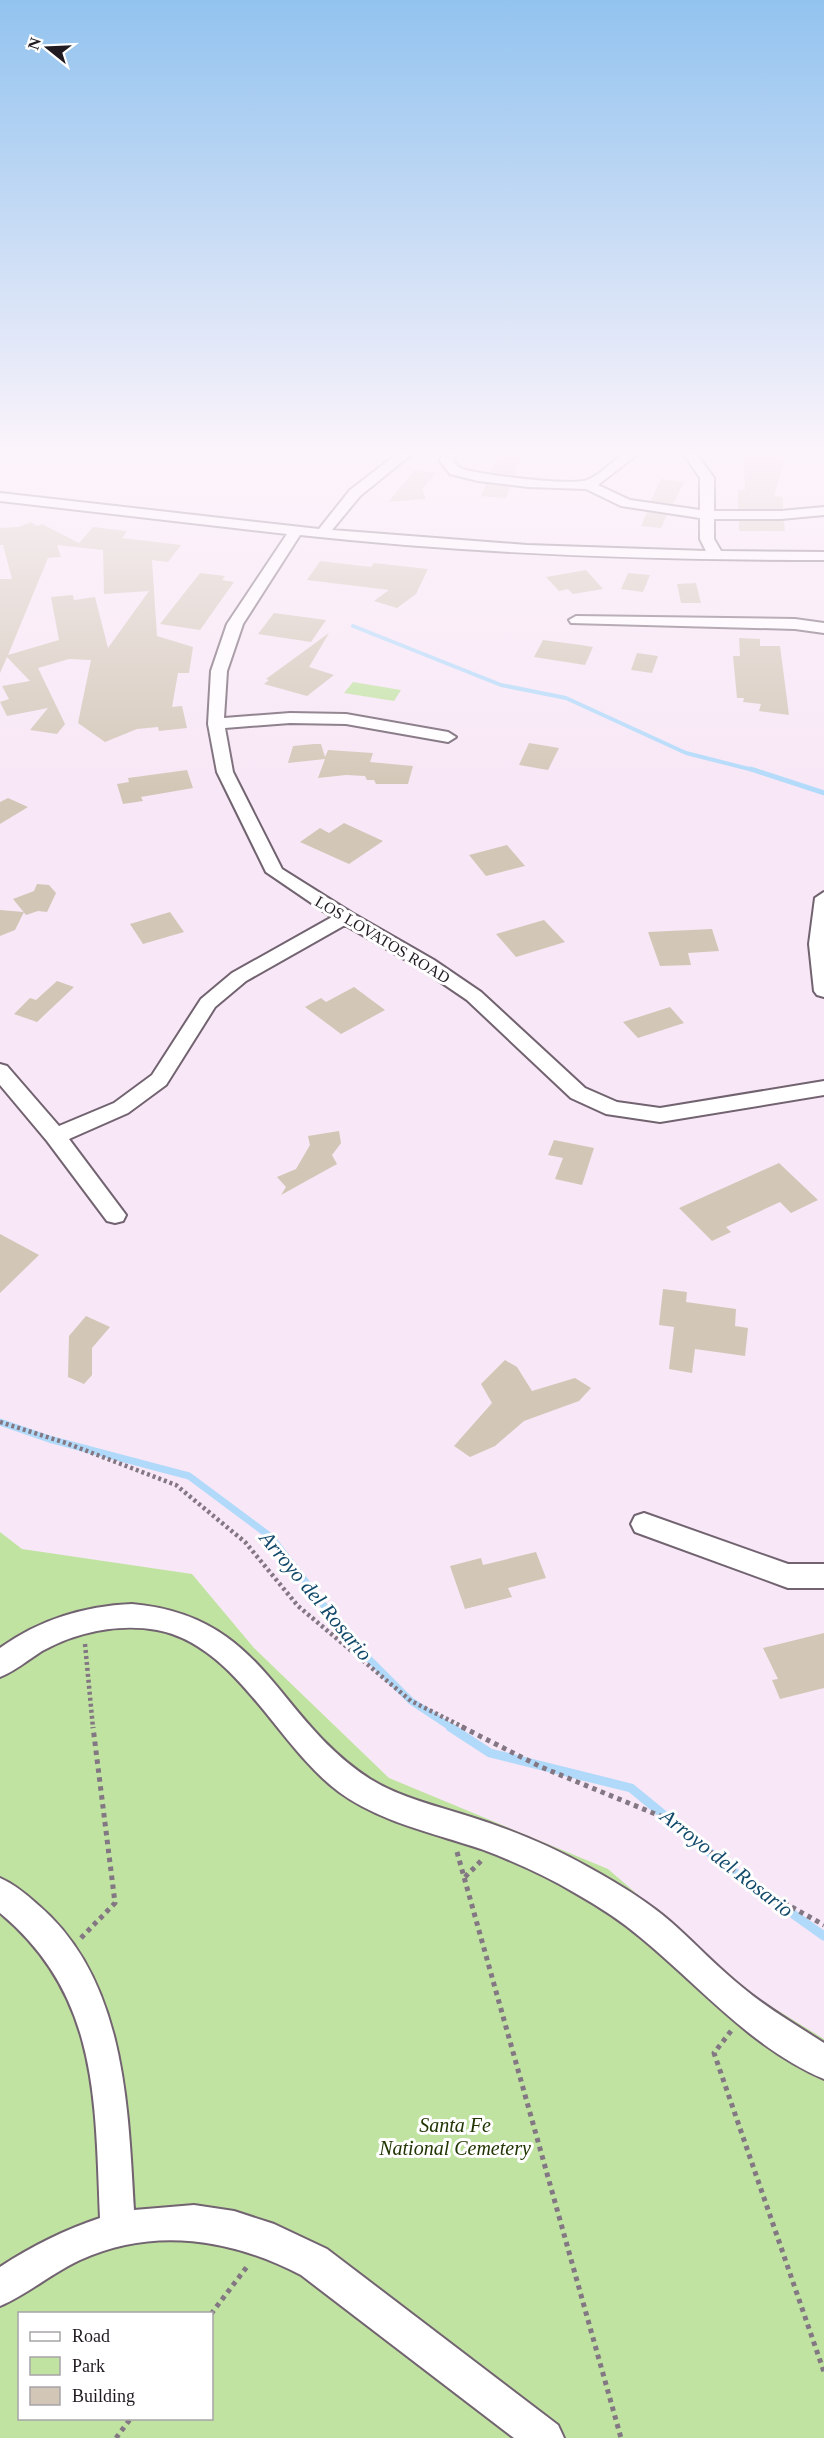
<svg xmlns="http://www.w3.org/2000/svg" width="824" height="2438" viewBox="0 0 824 2438" font-family="Georgia,serif">
<style>
.green{fill:#c1e3a2;fill-rule:evenodd}
.lines{fill:none;stroke-linecap:round;stroke-linejoin:round}
.stream-far3{stroke:#b1dafa;stroke-width:4}
.stream-far2{stroke:#b1dafa;stroke-width:5}
.stream-far1{stroke:#b1dafa;stroke-width:7}
.stream{stroke:#b1dafa;stroke-width:9}
.building{fill:#d2c7b6;fill-rule:evenodd}
.minor-casing{stroke:#726370;stroke-width:4}
.path-far1{stroke:#827782;stroke-width:4.5;stroke-dasharray:3 3;stroke-linecap:butt}
.path{stroke:#827782;stroke-width:5;stroke-dasharray:4.5 4.5;stroke-linecap:butt}
.minor{fill:#fff;fill-rule:evenodd}
.labels{text-anchor:middle;stroke-width:6;stroke-linejoin:round;paint-order:stroke}
.street-label{font-size:16px;fill:#211b21;stroke:#fff}
.near-park-label{font-size:20px;font-style:italic;fill:#203501;stroke:#fff}
.near-water-label{font-size:21px;font-style:italic;fill:#11496a;stroke:#fff}
</style>
<rect width="100%" height="100%" fill="#f8e7f6"/>
<g class="green">
<path d="M353,682L401,690L394,701L344,693Z"/>
<path d="M0,1532L22,1549L192,1574L254,1648L389,1778L608,1869L756,1997L824,2039V2438H0ZM20,2314H212V2418H20Z"/>
</g>
<g class="lines">
<path class="stream-far3" d="M353,626L501,685L566,698L686,753L757,771"/>
<path class="stream-far2" d="M751,769L824,793"/>
<path class="stream-far1" d="M0,1422L49,1439L189,1476L271,1537L352,1642L411,1701L452,1728"/>
<path class="stream" d="M450,1727L490,1753L631,1788L731,1870L824,1936"/>
</g>
<g class="building">
<path d="M744,453H771L784,462L774,496L783,497V509H738V490H745Z"/>
<path d="M505,454L521,457L514,475L490,472L494,463Z"/>
<path d="M415,470L436,473L422,489L426,499L388,502Z"/>
<path d="M661,479L684,482L673,504L651,501Z"/>
<path d="M486,484L510,487L506,498L481,496Z"/>
<path d="M647,512L667,515L661,528L641,526Z"/>
<path d="M739,521H784L785,531H739Z"/>
<path d="M31,522L37,526L42,524L79,543L93,527L127,531L122,538L181,545L168,562L152,560L157,636L193,647L189,673H178L172,707L182,706L187,728L159,731L158,727L137,729L105,742L78,723L91,660L69,659L38,668L65,724L57,734L30,730L48,708L7,716L0,702L9,699L2,686L30,681L7,657L0,673V579H12L3,545H0V528L19,527ZM57,545L103,550L104,594L149,591L108,648L95,597L74,600L73,595L51,597L59,640L8,655L48,558L61,557Z"/>
<path d="M320,561L371,567L374,563L428,569L416,594L397,608L374,601L389,590L307,580Z"/>
<path d="M586,570L603,589L573,594L568,589L559,591L546,577Z"/>
<path d="M200,573L225,576L222,580L234,582L200,630L160,624Z"/>
<path d="M628,573L650,575L643,592L621,589Z"/>
<path d="M696,583L701,603H681L677,584Z"/>
<path d="M274,613L326,620L311,642L258,634Z"/>
<path d="M329,633L309,667L334,675L307,696L264,684L269,680L266,679Z"/>
<path d="M739,638L760,639V646H780L789,715L759,711L761,704L743,702L744,698H737L733,656H740Z"/>
<path d="M543,640L581,645L593,647L585,665L534,657Z"/>
<path d="M637,653L658,656L652,673L631,670Z"/>
<path d="M529,743L559,748L548,770L519,765Z"/>
<path d="M314,744H321L325,757L328,750L373,753L370,762L413,766L408,784H376L374,780H367L365,776L346,775L318,778L325,759L288,763L293,746Z"/>
<path d="M187,770L193,788L141,797L143,801L123,804L117,784L129,782L128,778Z"/>
<path d="M8,798L28,807L0,824V802Z"/>
<path d="M344,823L383,841L349,864L300,842L320,828L329,833Z"/>
<path d="M507,845L525,866L486,876L469,855Z"/>
<path d="M37,884L49,885L56,893L47,912L38,911L26,915L13,899L34,891Z"/>
<path d="M0,910L24,912L15,930L0,936Z"/>
<path d="M170,912L184,932L143,944L130,924Z"/>
<path d="M544,920L565,942L516,957L496,934Z"/>
<path d="M712,929L719,951L688,953L691,965L660,966L648,932Z"/>
<path d="M57,981L74,987L37,1022L14,1014L30,998L36,1000Z"/>
<path d="M354,987L385,1010L341,1034L305,1007L321,998L326,1002Z"/>
<path d="M670,1007L684,1023L638,1038L623,1022Z"/>
<path d="M339,1131L341,1143L332,1155L337,1164L281,1195L286,1187L277,1177L296,1169L310,1145L308,1136Z"/>
<path d="M554,1140L594,1148L582,1185L555,1179L563,1158L548,1155Z"/>
<path d="M779,1163L818,1200L791,1213L780,1202L726,1227L731,1232L712,1241L679,1208Z"/>
<path d="M0,1234L39,1255L0,1293Z"/>
<path d="M663,1289L687,1292L686,1302L736,1309L735,1326L748,1328L745,1356L695,1349L692,1373L669,1369L674,1327L659,1325Z"/>
<path d="M86,1316L110,1327L92,1348V1375L84,1384L68,1377L69,1336Z"/>
<path d="M505,1360L517,1367L532,1391L575,1378L591,1388L579,1401L524,1421L495,1446L470,1457L454,1446L492,1403L481,1384Z"/>
<path d="M536,1552L546,1578L508,1588L512,1597L465,1609L450,1566L481,1558L483,1565Z"/>
<path d="M824,1633V1688L780,1699L772,1680L778,1679L763,1648Z"/>
</g>
<g class="lines">
<defs>
<g id="minor">
<path d="M398,453H413L360,496L332,530L527,545L706,551L700,539V518L621,506L586,489L528,487L478,481L450,474L440,461L443,453H456L453,461C456,464 458,468 463,469C480,475 574,486 587,480C609,471 613,453 639,453L598,485L630,500L700,510V478L683,453H696L714,478V511H781L824,507V515L781,519H714V539L721,551L824,552V560C649,560 475,554 300,535L243,624L227,671L224,718L290,713L346,714L448,732L456,737L448,742L346,724L290,723L225,728L233,772L282,869L352,913L434,960L481,992L585,1088L617,1102L660,1108L824,1081V1095L660,1122L606,1114L571,1098L467,1000L420,968L345,925L246,981L215,1007L166,1085L128,1113L69,1139L126,1215L123,1221L115,1223L107,1221L47,1141L0,1085V1064L7,1066L59,1126L114,1103L152,1075L201,999L232,973L332,917L266,872L217,772L208,724L211,671L227,624L287,534L0,501V493L319,529L350,490Z"/>
<path d="M576,616L795,619L824,623V633L795,629L571,623L569,620Z"/>
<path d="M824,892V997L817,995L814,991L809,944L815,898Z"/>
<path d="M644,1513L788,1564H824V1588H788L635,1532L631,1524L635,1516Z"/>
<path d="M132,1604C266,1616 274,1717 370,1779C401,1798 437,1806 471,1817C512,1830 551,1846 588,1867C617,1883 646,1900 671,1922C695,1943 717,1967 742,1987C767,2008 796,2025 824,2043V2079C751,2048 700,1986 640,1937C620,1920 598,1906 575,1893C545,1875 513,1861 481,1849C433,1833 380,1822 339,1792C277,1746 237,1645 157,1630C118,1623 76,1632 42,1651C28,1660 15,1671 0,1677V1648C39,1620 84,1606 132,1604Z"/>
<path d="M0,1878C14,1884 26,1894 37,1904C125,1978 128,2104 134,2210L194,2205L234,2211L274,2224L327,2249L558,2425L564,2438H514L301,2275C232,2239 154,2226 80,2260C52,2273 28,2294 0,2306V2267C32,2246 64,2230 100,2218C95,2100 99,1995 0,1913Z"/>
</g>
</defs>
<use href="#minor" class="minor-casing"/>
<g class="path-far1">
<path d="M0,1422L66,1443L176,1485L245,1542L298,1606L411,1701L465,1728"/>
<path d="M85,1644L93,1728"/>
</g>
<g class="path">
<path d="M462,1727L541,1767L670,1820L754,1886L824,1925"/>
<path d="M457,1852L621,2438"/>
<path d="M465,1877L483,1859"/>
<path d="M81,1938L115,1903L93,1727"/>
<path d="M731,2031L714,2053L824,2372"/>
<path d="M211,2314L249,2264"/>
<path d="M116,2438L131,2418"/>
</g>
<use href="#minor" class="minor"/>
</g>
<linearGradient id="sky" x2="0" y2="1"><stop stop-color="#92c3ef"/><stop offset="0.57" stop-color="#fcf4fb"/><stop offset="1" stop-color="#fcf4fb" stop-opacity="0"/></linearGradient>
<rect width="824" height="795" fill="url(#sky)"/>
<g class="labels">
<g class="street-label">
<text transform="translate(383 939) rotate(31)" y="6">LOS LOVATOS ROAD</text>
</g>
<g class="near-park-label">
<text x="455" y="2132">Santa Fe<tspan x="455" dy="23">National Cemetery</tspan></text>
</g>
<g class="near-water-label">
<text transform="translate(316 1596) rotate(50)" y="7">Arroyo del Rosario</text>
<text transform="translate(727 1863) rotate(38)" y="7">Arroyo del Rosario</text>
</g>
</g>
<rect x="18" y="2312" width="195" height="108" fill="#ffffff" stroke="#a6a4a6" stroke-width="1.5"/>
<rect x="30" y="2332" width="30" height="9" fill="#ffffff" stroke="#a6a4a6" stroke-width="1.5"/>
<text x="72" y="2342" font-size="18" fill="#211b21">Road</text>
<rect x="30" y="2357" width="30" height="18" fill="#c1e3a2" stroke="#a6a4a6" stroke-width="1.5"/>
<text x="72" y="2372" font-size="18" fill="#211b21">Park</text>
<rect x="30" y="2387" width="30" height="18" fill="#d2c7b6" stroke="#a6a4a6" stroke-width="1.5"/>
<text x="72" y="2402" font-size="18" fill="#211b21">Building</text>
<g transform="translate(48 48) rotate(288)" stroke="#ffffff" stroke-width="4.5" paint-order="stroke">
<path d="M0-4.5L10 22L0 15L-10 22Z" fill="#211b21"/>
<text y="-9" font-size="16" font-weight="bold" text-anchor="middle" fill="#211b21">N</text>
</g>
</svg>
